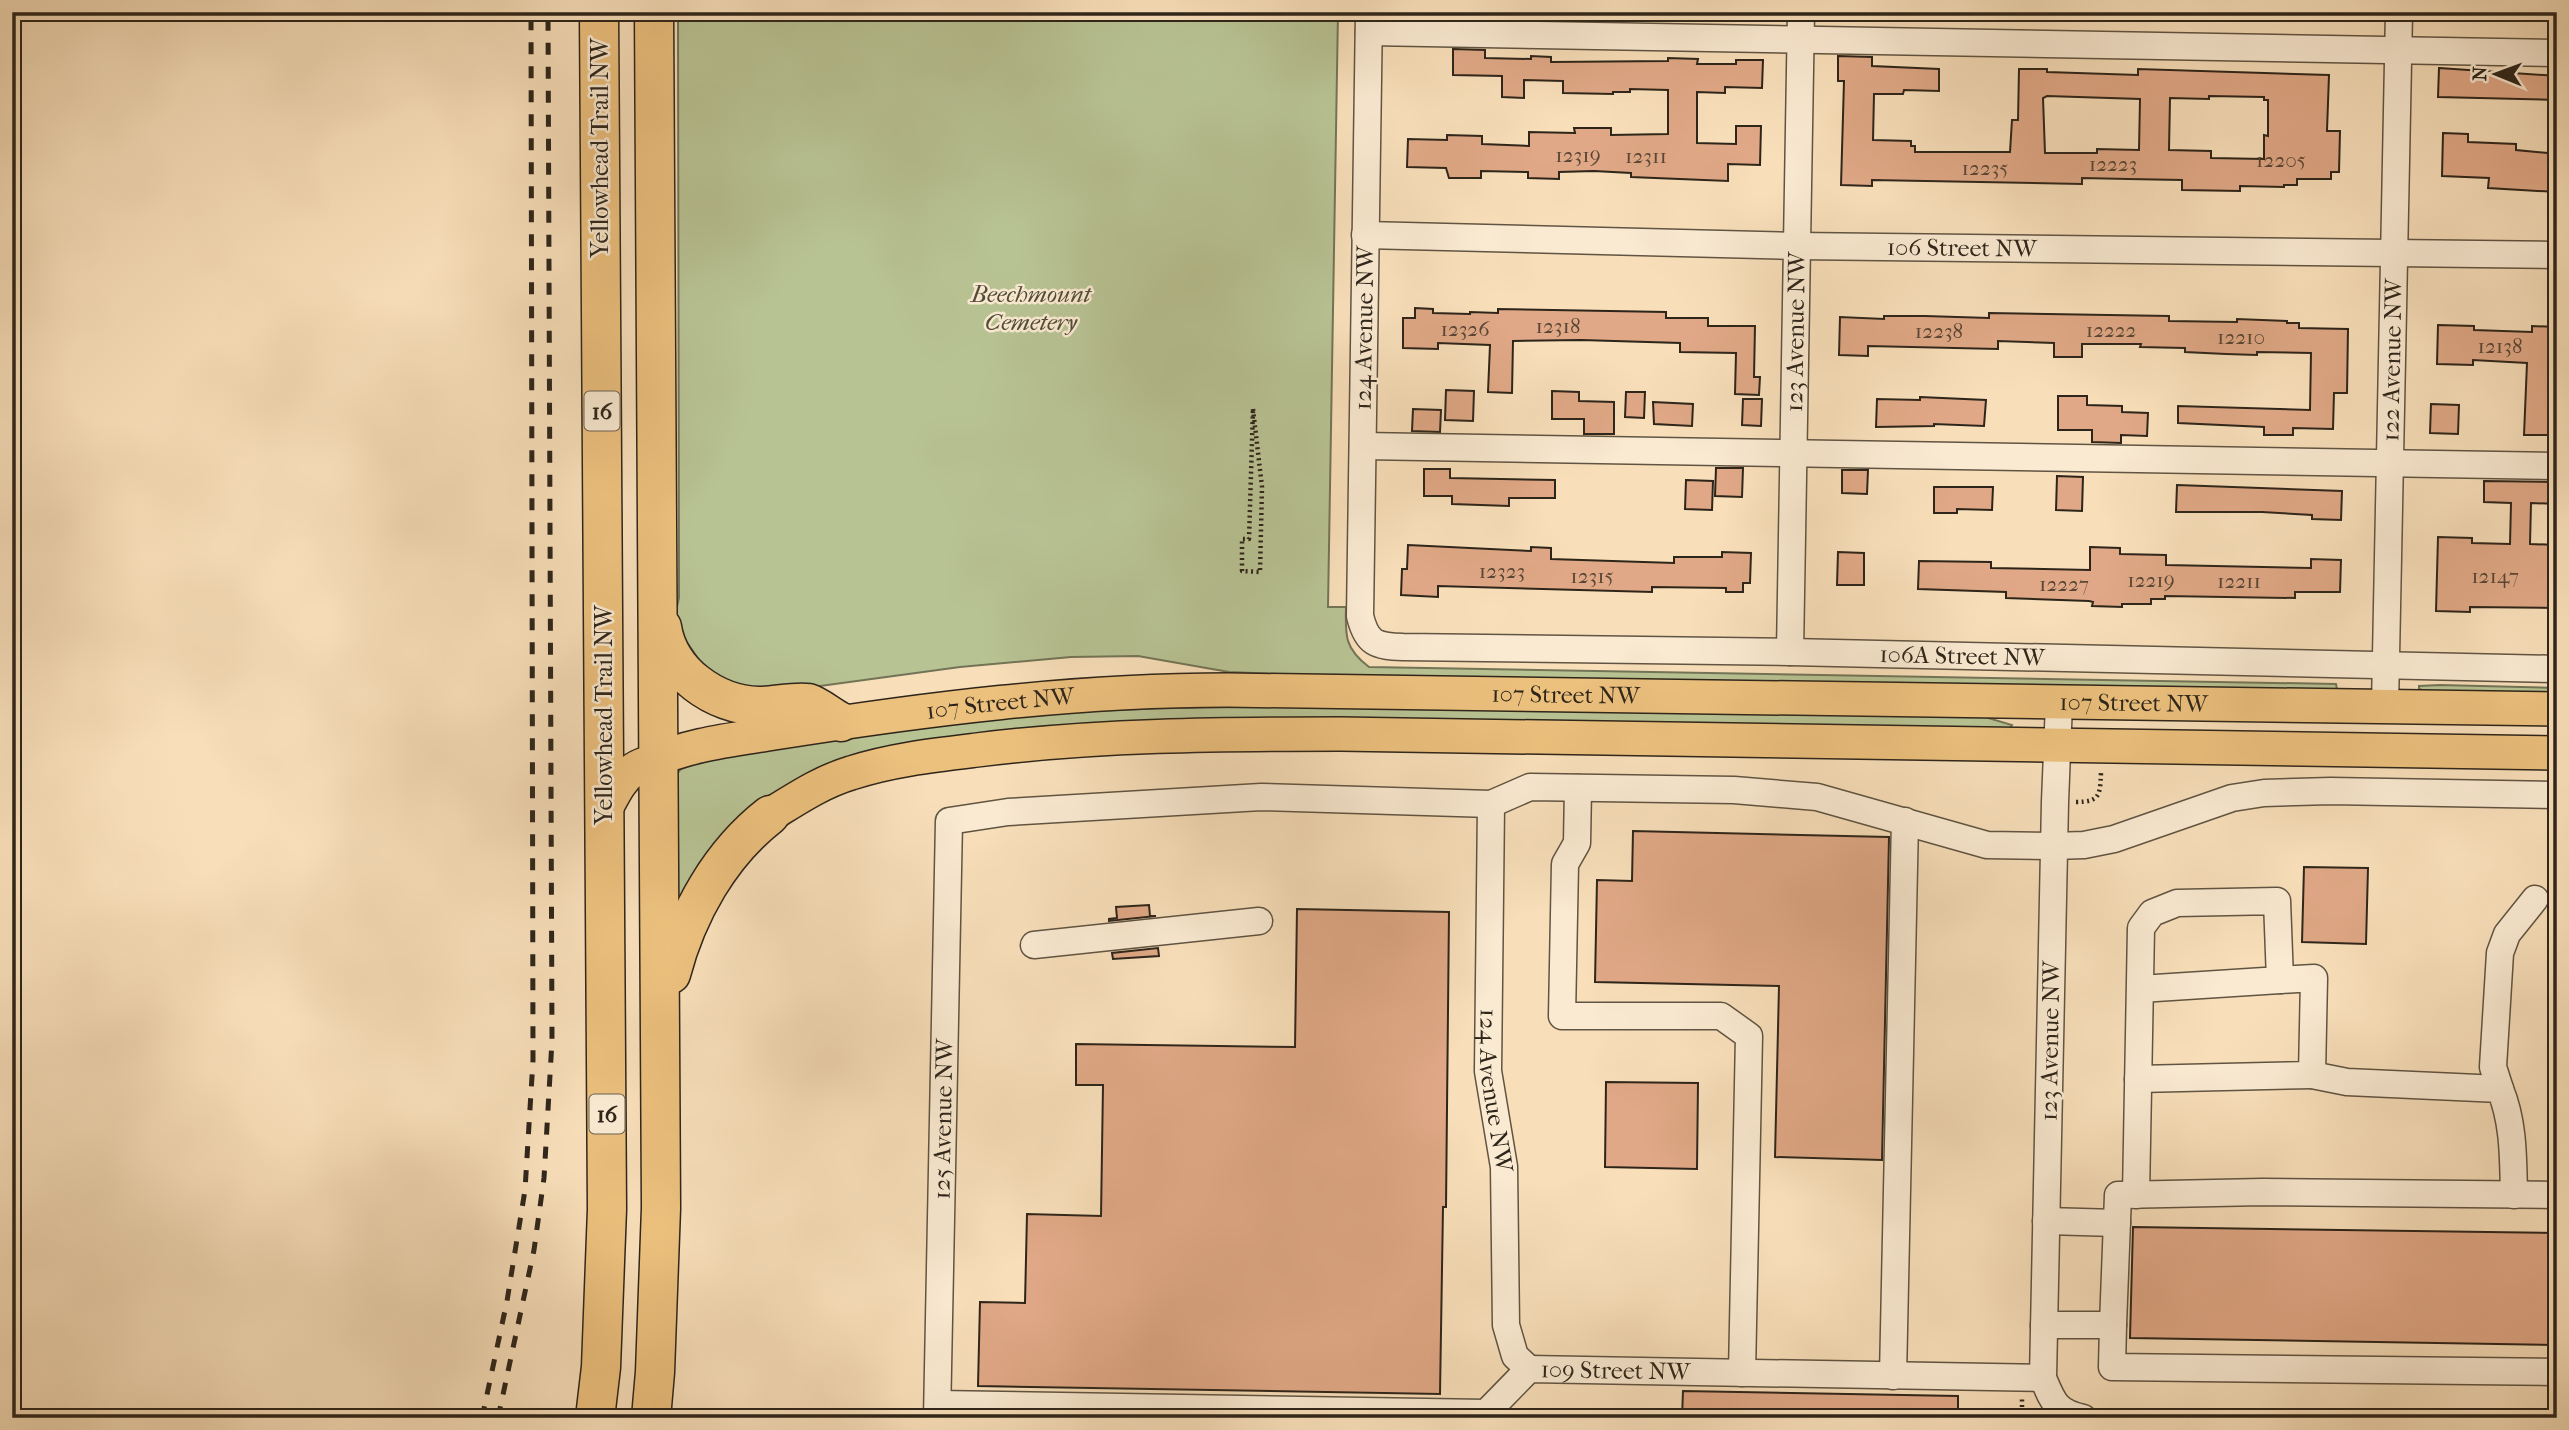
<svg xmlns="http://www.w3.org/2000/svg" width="2569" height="1430" viewBox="0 0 2569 1430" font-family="'IM FELL French Canon',serif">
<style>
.green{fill:#b8c394;stroke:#737457;stroke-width:2}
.building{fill:#e0a886;stroke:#2e251a;stroke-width:2;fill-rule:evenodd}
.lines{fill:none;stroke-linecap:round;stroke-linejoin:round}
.minor-casing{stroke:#605442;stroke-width:29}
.major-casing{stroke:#2e251a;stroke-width:36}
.highway-casing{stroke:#2e251a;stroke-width:41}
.path{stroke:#2e251a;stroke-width:4.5;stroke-dasharray:2 3.5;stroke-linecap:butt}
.minor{stroke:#faead2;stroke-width:26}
.major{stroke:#ecc07d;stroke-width:33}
.highway{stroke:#ecc07d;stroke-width:38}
.rail{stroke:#2e251a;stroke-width:5;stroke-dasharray:12 12;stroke-linecap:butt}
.labels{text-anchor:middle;stroke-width:5;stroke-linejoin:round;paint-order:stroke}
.number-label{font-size:21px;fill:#5a4635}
.shield{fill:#faead2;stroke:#6b6051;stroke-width:2}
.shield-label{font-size:23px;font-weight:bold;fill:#2e251a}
.street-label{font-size:24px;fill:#2e251a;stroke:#faead2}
.park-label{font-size:24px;font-style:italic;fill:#504c38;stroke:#faead2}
</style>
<rect width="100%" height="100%" fill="#f8dfba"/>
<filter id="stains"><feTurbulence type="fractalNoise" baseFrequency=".00286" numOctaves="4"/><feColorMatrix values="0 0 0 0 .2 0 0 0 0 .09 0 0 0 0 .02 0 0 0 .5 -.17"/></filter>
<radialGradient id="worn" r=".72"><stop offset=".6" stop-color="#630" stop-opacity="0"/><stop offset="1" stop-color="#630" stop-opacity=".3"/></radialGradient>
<g class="green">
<path d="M678,12H1338L1328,607H1346C1345,636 1345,649 1369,667L2336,684L2337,689L2329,692L1328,676L1229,672L1138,656L1071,657L960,667L820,686L764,690L730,682L704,667L682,635L676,611L679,598Z"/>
<path d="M2440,685L2557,688V698L2441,696L2419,689V686Z"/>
<path d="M1376,706L1985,717L2012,725L2008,733L890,747L681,900L676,899L674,778L681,769L701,761C811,744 921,724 1032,715C1147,706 1261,707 1376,706Z"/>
</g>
<g class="building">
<path d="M1453,49L1485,50V58L1531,59V56L1551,57V62L1668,61V58L1698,59L1697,64H1736V60H1763L1762,88L1725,87V93L1697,92V143L1736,144V126H1761L1760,165L1728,164V181L1631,177V173L1594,171L1559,172V179L1528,178V172L1481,171V178H1449L1446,168L1407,167L1408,139L1447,140V135L1482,136V144L1529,146V132L1575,133L1574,128H1611V135L1668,134V90L1630,89V92H1613V94L1563,93V81L1524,80V98L1502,97V76L1453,75Z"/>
<path d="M1838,56L1872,57V66L1939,69V91L1904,90L1903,94H1874L1873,140L1911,141V146H1915V152H2010L2012,120H2018L2019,69H2047V72L2138,75V69L2329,75L2327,131H2340L2339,172H2331V179H2297V185H2284V187L2240,186V191L2182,190V180L2128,179L2082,178V184L1872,180V186L1841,185L1844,81H1838ZM2047,96L2140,99L2139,150L2097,149V153H2045L2043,98ZM2209,96L2264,97V100H2268V136L2264,135V159L2211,158V151L2169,150L2170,98L2209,99Z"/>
<path d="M2439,68L2557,76V100L2438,97Z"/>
<path d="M2443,133L2468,134V142L2516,144V150L2557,154V192L2488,188L2489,178L2442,176Z"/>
<path d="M1415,308L1433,309V313L1470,314V312L1498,313V309L1666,312V318H1708V326H1755L1754,377H1760L1759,395L1735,394L1736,353L1680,352V343L1581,340L1513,341L1512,393L1488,392L1490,345L1438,343V349L1403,348V318H1415Z"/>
<path d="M1989,313L2169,316V321L2237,322V319L2287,321V323H2299V328L2348,329L2347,393H2334L2333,429L2293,428V435H2264V427L2178,423V406L2310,410L2311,353L2257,352V355L2226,354L2185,352V348L2140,347L2141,344H2082V357H2054V343L1998,341V349L1868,346V356L1839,355L1840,317L1884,319V316H1925L1989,318Z"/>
<path d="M2438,325L2474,326V330L2532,332V326L2557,327L2556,435H2524L2527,363L2473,360V365L2437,364Z"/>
<path d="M1446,390L1474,391L1473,421L1445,420Z"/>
<path d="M1552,391L1579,392V401L1614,402V434H1584V419H1552Z"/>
<path d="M1626,392H1645L1644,418L1625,417Z"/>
<path d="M2058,396H2087V405L2122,406V412L2148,413L2147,436L2121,435V443L2092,442V430H2058Z"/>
<path d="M1920,397L1986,400L1984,426L1934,424V426L1876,427L1877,399L1920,400Z"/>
<path d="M1743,399H1762L1761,426L1742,425Z"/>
<path d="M1653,402L1693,404L1692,426L1654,424Z"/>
<path d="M2431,404L2459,405L2458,434L2430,433Z"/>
<path d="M1413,409L1441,410L1440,432L1412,431Z"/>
<path d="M1716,468H1743L1742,497L1715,496Z"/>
<path d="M1424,469H1450V478L1555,480V498H1509V506L1452,504V496H1424Z"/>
<path d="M1842,470H1868L1867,494L1842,493Z"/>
<path d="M2057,476L2083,477L2082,511L2056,510Z"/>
<path d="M1686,480L1713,481L1712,510L1685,509Z"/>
<path d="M2484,481L2557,482V504L2531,503L2530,544L2557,545V608L2470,607V612L2436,611L2438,537L2472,538V543L2510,544L2511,503L2484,502Z"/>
<path d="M2177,485L2342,491L2341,520L2312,519V515L2262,512H2176Z"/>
<path d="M1934,487H1993L1992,510L1957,509V513H1934Z"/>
<path d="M1408,545L1531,551V547L1551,548V559L1674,563V557H1722V552L1751,553L1750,583H1743V592H1726V588L1652,587V592L1438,586V597L1401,595L1402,569H1407Z"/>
<path d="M2090,547L2120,548V554L2166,555V565L2311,568V559L2341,560L2340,592H2295V598L2165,596V599H2151V604H2122V607L2092,606L2093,602L2089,601L2006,598V592L1918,589L1919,561L1991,562V568L2090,570Z"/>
<path d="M1838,552L1864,553V585H1837Z"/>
<path d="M1633,831L1889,837L1882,1160L1775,1157L1779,986L1595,982L1597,880L1632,881Z"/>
<path d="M2304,867L2368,868L2366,944L2302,942Z"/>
<path d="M1149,905L1150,916H1156L1109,921V919L1117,918L1116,907Z"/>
<path d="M1297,909L1449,912L1446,1207H1443L1440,1394L978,1386L980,1302L1025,1303L1027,1214L1101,1216L1103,1085H1076V1044L1295,1047Z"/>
<path d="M1158,948L1159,956L1113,959L1112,953Z"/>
<path d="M1606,1082L1698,1083L1697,1169L1605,1167Z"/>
<path d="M2133,1227L2557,1233V1345L2130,1338Z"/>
<path d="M1683,1391L1958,1396V1418H1682Z"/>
</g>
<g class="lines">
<defs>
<g id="minor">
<path id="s1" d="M1369,12L1360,616C1367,644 1376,646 1403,647L1790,652L2557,669"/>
<path d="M1369,32L2557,53"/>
<path id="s2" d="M1365,235L1797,246L2557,255"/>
<path d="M1363,446L2557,466"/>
<path id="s3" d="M1790,652L1801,12"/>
<path d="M2059,703L2055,802L2043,1378C2053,1402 2056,1412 2083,1418"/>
<path id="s4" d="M2385,706L2399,12"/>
<path d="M1578,788L1577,843L1565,864L1562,1016H1721L1749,1036L1742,1373"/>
<path id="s5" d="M1491,804L1488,1071L1504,1167L1506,1325L1515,1356L1529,1369"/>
<path d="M1034,945L1259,921"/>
<path d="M2312,1075L2347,1082L2500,1089C2514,1123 2513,1158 2514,1195"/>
<path d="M2138,1079L2312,1075L2314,978L2280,980"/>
<path d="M2500,1089L2493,1067L2500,953L2507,934L2535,899"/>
<path d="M2136,1195L2141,928L2152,913L2177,903L2277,901L2280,980L2140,989"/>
<path d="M2046,1221L2117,1223"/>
<path d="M2044,1325H2113L2118,1195L2263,1192L2557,1195"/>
<path d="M2113,1325L2112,1367L2557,1372"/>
<path d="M1893,1376L1905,821"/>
<path id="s6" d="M938,1404L1486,1413L1529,1369L2043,1378"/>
<path id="s7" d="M937,1418L949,821L1008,812L1261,797L1491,804L1530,787L1734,790L1817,797L1987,845L2054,846L2084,845L2114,839L2232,798L2264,793L2331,791L2557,795"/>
</g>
<g id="major">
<path id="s8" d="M605,810C613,796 619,781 632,771C637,766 645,764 651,762C690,744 732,740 774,733C925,709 1076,690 1228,690L2557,709"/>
<path d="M770,815C796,799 821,782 851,773C890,760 935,755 977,750C1097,735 1218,734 1340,734L2557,753"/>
</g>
<g id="highway">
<path d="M662,627C669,673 715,705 759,706C773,706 795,701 808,703C818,706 831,717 841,722"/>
<path d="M671,974C687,913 720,854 770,815"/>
<path d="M595,1418L601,1367L607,1209L599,12"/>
<path d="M651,1418L655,1372L661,1208L654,12"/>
</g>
</defs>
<use href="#minor" class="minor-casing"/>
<use href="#major" class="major-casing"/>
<use href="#highway" class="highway-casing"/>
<g class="path">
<path d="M1253,409L1262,487L1260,572L1242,571V539H1249Z"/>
<path d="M2076,802C2100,802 2100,795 2101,773"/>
<path d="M2022,1418V1399"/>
</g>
<use href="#minor" class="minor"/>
<use href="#major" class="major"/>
<use href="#highway" class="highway"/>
<g class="rail">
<path d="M482,1418L507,1301L525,1190L533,1060L531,12"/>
<path d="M498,1418L534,1250L544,1178L552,1041L548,12"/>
</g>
</g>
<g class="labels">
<g class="number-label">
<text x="1578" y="162">12319</text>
<text x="1646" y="163">12311</text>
<text x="2281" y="167">12205</text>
<text x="2113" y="171">12223</text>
<text x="1985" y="175">12235</text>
<text x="1558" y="333">12318</text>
<text x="1465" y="336">12326</text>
<text x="2111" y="337">12222</text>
<text x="1939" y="338">12238</text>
<text x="2241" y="344">12210</text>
<text x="2500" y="353">12138</text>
<text x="1502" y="578">12323</text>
<text x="1592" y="583">12315</text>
<text x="2495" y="583">12147</text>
<text x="2151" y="587">12219</text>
<text x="2239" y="588">12211</text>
<text x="2064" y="591">12227</text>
</g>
<g class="shield">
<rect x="584.5" y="391.5" width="35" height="39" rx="5"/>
<rect x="589.5" y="1094.5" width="35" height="39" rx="5"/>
</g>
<g class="shield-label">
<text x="602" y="419">16</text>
<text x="607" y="1122">16</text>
</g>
<g class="street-label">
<text transform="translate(600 148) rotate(-90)" y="8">Yellowhead Trail NW</text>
<text dy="8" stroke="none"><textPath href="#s2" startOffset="597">106 Street NW</textPath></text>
<text transform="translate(1364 328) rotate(-89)" y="8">124 Avenue NW</text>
<text dy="8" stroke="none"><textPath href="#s3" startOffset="320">123 Avenue NW</textPath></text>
<text dy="8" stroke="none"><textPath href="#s4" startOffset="346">122 Avenue NW</textPath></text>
<text dy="8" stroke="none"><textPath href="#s1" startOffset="1223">106A Street NW</textPath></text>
<text dy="8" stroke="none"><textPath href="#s8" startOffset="990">107 Street NW</textPath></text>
<text dy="8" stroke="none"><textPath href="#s8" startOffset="424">107 Street NW</textPath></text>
<text dy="8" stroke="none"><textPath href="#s8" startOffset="1558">107 Street NW</textPath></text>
<text transform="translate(604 715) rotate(-90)" y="8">Yellowhead Trail NW</text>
<text transform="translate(2050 1041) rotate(-89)" y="8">123 Avenue NW</text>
<text dy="8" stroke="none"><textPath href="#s5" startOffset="287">124 Avenue NW</textPath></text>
<text dy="8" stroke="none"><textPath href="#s7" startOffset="299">125 Avenue NW</textPath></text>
<text dy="8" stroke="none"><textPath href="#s6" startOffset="696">109 Street NW</textPath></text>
</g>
<g class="park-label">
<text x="1031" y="302">Beechmount<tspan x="1031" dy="28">Cemetery</tspan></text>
</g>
</g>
<rect width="2569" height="1430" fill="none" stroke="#f8dfba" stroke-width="42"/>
<rect x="14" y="14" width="2541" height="1402" fill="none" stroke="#2e251a" stroke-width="3.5"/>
<rect x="21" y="21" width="2527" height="1388" fill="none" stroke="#2e251a" stroke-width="2"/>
<g transform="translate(2496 74) rotate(271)" stroke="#faead2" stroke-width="5" paint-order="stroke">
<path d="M0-5L12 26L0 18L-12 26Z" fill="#2e251a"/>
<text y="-10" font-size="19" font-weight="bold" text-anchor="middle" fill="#2e251a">N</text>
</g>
<rect width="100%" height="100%" filter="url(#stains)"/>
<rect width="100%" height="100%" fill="url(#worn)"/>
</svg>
